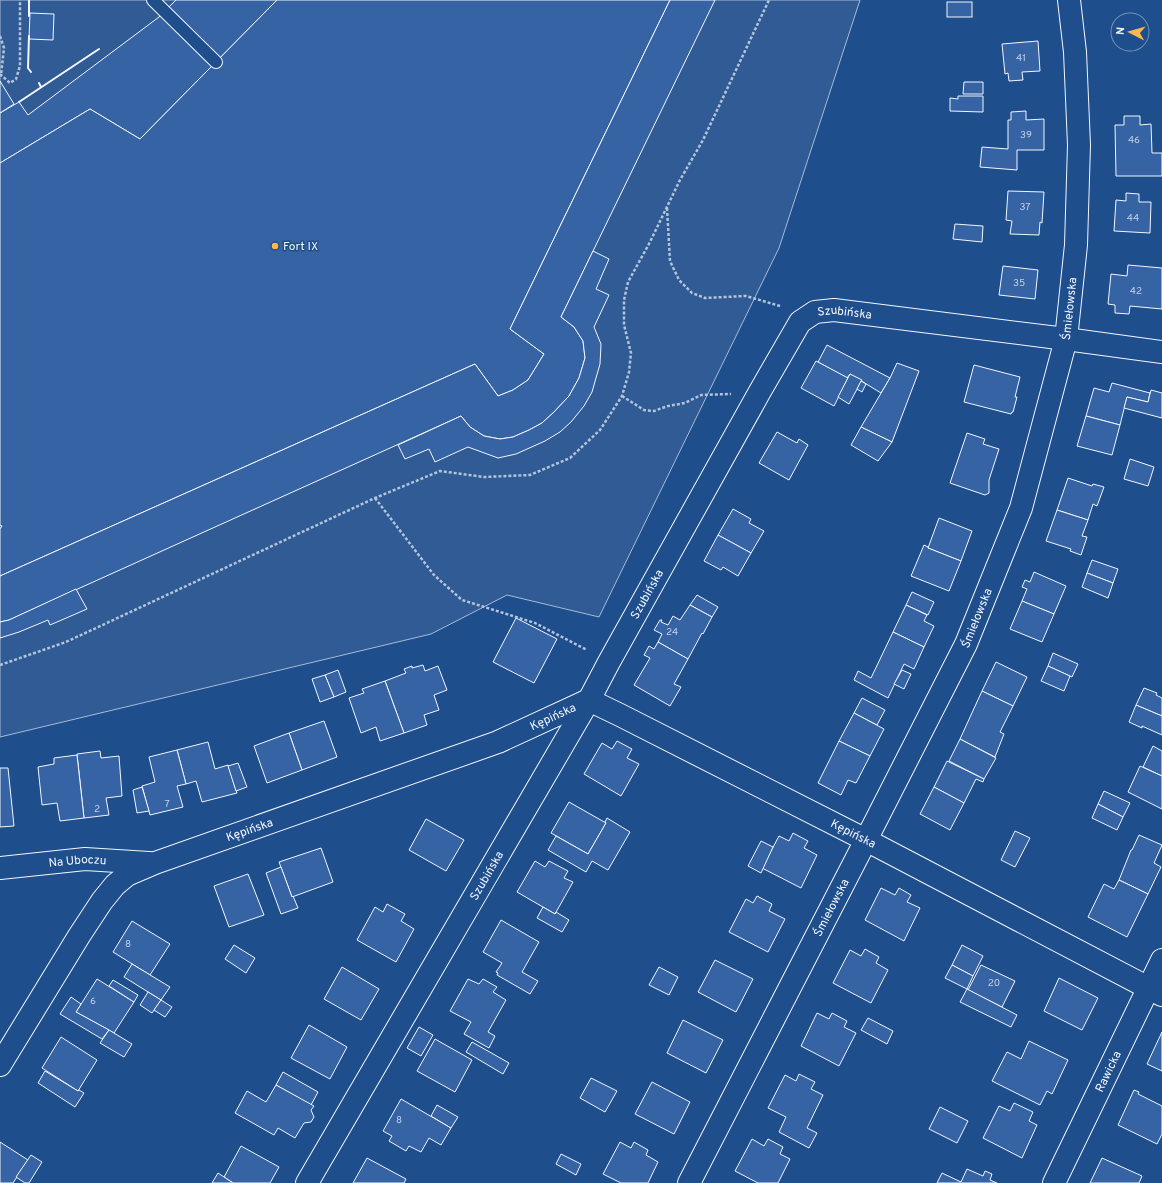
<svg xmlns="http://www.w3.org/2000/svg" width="1162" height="1183" viewBox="0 0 1162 1183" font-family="Overpass,sans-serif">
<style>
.built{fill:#305b95;stroke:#a8bbd7}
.building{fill:#3563a3;stroke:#f2f6ff}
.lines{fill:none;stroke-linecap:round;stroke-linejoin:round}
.lane-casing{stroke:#f2f6ff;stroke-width:14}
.street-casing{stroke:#f2f6ff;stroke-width:24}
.path{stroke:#b3c4dc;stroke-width:2.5;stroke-dasharray:3 2;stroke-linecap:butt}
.lane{stroke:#1f4e8c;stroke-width:12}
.street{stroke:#1f4e8c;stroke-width:22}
.wall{stroke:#f2f6ff;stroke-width:2}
.poi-dot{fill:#ffb74d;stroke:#1f4e8c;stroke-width:1.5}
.labels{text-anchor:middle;stroke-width:3;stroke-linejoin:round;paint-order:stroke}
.number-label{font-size:10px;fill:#c3d1e8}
.poi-label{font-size:12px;fill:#f2f6ff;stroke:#1f4e8c;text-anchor:start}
.street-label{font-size:12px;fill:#f2f6ff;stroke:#1f4e8c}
</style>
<rect width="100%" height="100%" fill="#1f4e8c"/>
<path class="built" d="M0,0H860L779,248L599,617L507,595L431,634L0,737Z"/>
<g class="building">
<path d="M176,0H277L140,139L90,109L0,163V113L19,102L28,115L159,17Z"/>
<path d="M277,0H670L510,329L544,354L528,380L513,390L498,396L475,364L0,576V529L2,526L0,525V163L90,109L140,139Z"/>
<path d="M670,0H715L561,317L574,327L583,341L585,358L579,378L569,396L554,412L542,423L529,430L513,437L500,439L484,436L470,427L461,416L9,620L0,622V576L475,364L498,396L513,390L528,380L544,354L510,329Z"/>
<rect x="947" y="2" width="25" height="15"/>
<path d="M30,13L54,14L53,40L29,39Z"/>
<path d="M1038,41L1040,71L1022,72L1023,80L1009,81L1008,73L1005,74L1002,44Z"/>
<path d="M0,81L14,104L0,113Z"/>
<path d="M964,82H983V94H963Z"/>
<path d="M958,96H983V112L950,111V98L958,99Z"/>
<path d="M1026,111V120L1044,119V150H1017V170L980,167L982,147L1008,149V120H1011V112Z"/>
<path d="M1124,116H1140V125L1151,124L1152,153H1162V176H1116L1115,125H1124Z"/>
<path d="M1008,191L1044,192L1042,223L1040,222L1039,235L1010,234L1012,221L1006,220Z"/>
<path d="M1126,193L1139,194V202H1151L1150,233L1114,231L1116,200L1126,201Z"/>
<path d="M955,224L983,226L982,242L953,239Z"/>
<path d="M593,251L609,259L596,289L609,295L594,327L601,344L600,364L592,392L584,406L571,422L560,432L545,441L516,454L498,458L468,447L435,462L429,449L405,459L398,445L461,416L470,427L484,436L500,439L513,437L529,430L542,423L554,412L569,396L579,378L585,358L583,341L574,327L561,317Z"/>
<path d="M1128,265L1162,268V309L1130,306L1129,314L1115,313V305L1108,304L1111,274L1127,276Z"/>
<path d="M1003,266L1038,270L1035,299L999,295Z"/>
<path d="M827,345L890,378L881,393L850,374L847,378L818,362Z"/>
<path d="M816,361L848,378L834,406L801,388Z"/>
<path d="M897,363L919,371L892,442L861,427L890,378Z"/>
<path d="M974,365L1020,377L1015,397H1017L1013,412H1012L1011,414L964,402Z"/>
<path d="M850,374L862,380L849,404L838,397Z"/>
<path d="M861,381L866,384L862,392L857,389Z"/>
<path d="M1112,383L1150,393L1148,402L1127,397L1120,425L1086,416L1094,388L1109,392Z"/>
<path d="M1151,390L1162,393V418L1124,408L1127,397L1148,402Z"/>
<path d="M1086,416L1120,425L1112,455L1077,446Z"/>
<path d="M861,427L892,442L878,461L851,445Z"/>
<path d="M777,432L797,443L799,439L808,445L789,480L759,463Z"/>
<path d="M967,433L985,439L983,444L999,449L989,480V493L985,495L950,483Z"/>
<path d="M1130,459L1154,467L1148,486L1124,479Z"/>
<path d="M1068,478L1092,486L1093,484L1104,487L1097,506L1093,504L1088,520L1057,510Z"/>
<path d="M733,509L751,519L749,523L764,531L751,553L718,535Z"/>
<path d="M1057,510L1088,520L1082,536L1087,537L1081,555L1070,551L1071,549L1046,541Z"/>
<path d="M939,518L972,531L961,561L928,548Z"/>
<path d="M718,535L751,553L738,576L723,567L721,570L704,561Z"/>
<path d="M924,545L928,547V548L961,561L949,591L911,576Z"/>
<path d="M1092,560L1118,569L1113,583L1087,573Z"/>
<path d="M1034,572L1066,586L1054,614L1022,601L1027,589L1022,587L1025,580L1030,582Z"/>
<path d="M1087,573L1113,583L1108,598L1082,587Z"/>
<path d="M76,589L87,609L50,625L48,620L19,632L0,638V622L9,620Z"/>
<path d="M912,592L934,602L928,615L906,605Z"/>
<path d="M697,595L718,607L712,617L690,605Z"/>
<path d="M1022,601L1054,614L1042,642L1010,629Z"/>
<path d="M690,605L712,617L703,634L702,633L688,659L658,642L662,634L654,630L660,620H662L661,622L668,625L673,616L680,620Z"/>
<path d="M906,605L927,615L924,621L934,626L924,647L893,632Z"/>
<path d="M516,618L557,639L534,683L493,662Z"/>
<path d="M893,632L924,647L914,669L904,664L888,698L854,680L858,671L871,678Z"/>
<path d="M658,642L688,659L674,684L681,687L670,706L634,685L650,658L644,655L649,646L654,649Z"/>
<path d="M1053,653L1078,664L1072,677L1048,666Z"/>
<path d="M996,662L1027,677L1013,706L982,691Z"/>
<path d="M423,665L425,671L438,666L447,690L434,695L439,710L424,715L427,725L404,733L385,681L406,673L404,669L412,666V668Z"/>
<path d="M1048,666L1070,676L1064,691L1041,681Z"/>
<path d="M338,670L346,692L334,697L325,675Z"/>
<path d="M902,670L911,674L904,689L894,684Z"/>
<path d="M325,675L334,697L320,702L312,679Z"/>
<path d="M385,681L404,733L380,741L376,727L361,733L349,698L364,693L362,689Z"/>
<path d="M1144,688L1157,693L1156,695L1162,698V716L1136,705Z"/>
<path d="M982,691L1013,706L1000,732L1004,734L995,757L960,739Z"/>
<path d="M862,698L885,710L877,725L854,713Z"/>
<path d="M1136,705L1162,716V735L1142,726V728L1129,722Z"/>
<path d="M854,713L884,729L870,756L839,741Z"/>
<path d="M324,721L337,757L302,770L289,733Z"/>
<path d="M289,733L302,770L267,783L254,746Z"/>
<path d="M960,739L996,758L984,779L949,761Z"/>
<path d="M617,741L632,749L627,758L639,764L621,796L584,774L602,743L612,749Z"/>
<path d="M839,741L870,756L856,783L848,780L841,795L818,783Z"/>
<path d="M208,742L215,769L228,765L237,793L202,802L196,781L186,784L177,750Z"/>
<path d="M1153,746L1162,751V776L1143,767Z"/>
<path d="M177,750L186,784L177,786L183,807L150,815L142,786L155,782L149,757Z"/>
<path d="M100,751L101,758L119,756L122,796L106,798L109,815L84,818L77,754Z"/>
<path d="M77,755L84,818L60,821L57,803L42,805L38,767L54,764V758Z"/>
<path d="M947,761L984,779L983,782L976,779L964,803L934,787Z"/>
<path d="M238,763L247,787L236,791L228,766Z"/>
<path d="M1140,766L1162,776V809L1128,792Z"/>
<path d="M0,768H8L14,826L0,827Z"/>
<path d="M142,787L149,811L137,813L133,790Z"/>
<path d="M934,787L964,803L950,830L920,814Z"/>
<path d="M1104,791L1130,803L1123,817L1098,804Z"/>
<path d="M569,802L606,823L588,854L551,833Z"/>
<path d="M1098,804L1123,817L1117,830L1092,818Z"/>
<path d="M607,818L630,832L608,870L592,861L586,872L548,850L556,836L588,854L606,823L605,822Z"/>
<path d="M426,819L464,840L446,871L409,850Z"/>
<path d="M1015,831L1030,838L1015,867L1001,860Z"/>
<path d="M793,833L808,841L804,848L817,855L801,888L762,868L779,836L789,841Z"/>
<path d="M1139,835L1162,845L1154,863L1161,867L1148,894L1119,880L1131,850H1132Z"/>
<path d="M761,841L773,847L761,873L748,866Z"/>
<path d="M321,848L333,882L292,897L279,862Z"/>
<path d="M535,861L545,867L549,861L568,871L564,878L573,882L555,914L517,892Z"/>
<path d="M281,867L292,897L293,896L298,908L281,914L266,873Z"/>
<path d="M248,874L264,915L229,927L214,886Z"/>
<path d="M1119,880L1148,894L1127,937L1088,917L1104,884L1114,889Z"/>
<path d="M881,888L895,895L899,888L911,895L907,902L920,908L904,941L865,920Z"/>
<path d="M757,896L772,904L769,911L785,919L768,952L729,932L746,899L753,903Z"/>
<path d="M387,904L405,914L401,921L414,929L396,962L357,940L375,907L383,912Z"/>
<path d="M543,907L555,914L556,912L569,920L562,932L537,918Z"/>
<path d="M501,920L539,942L522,972L538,981L530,994L497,975L498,973L496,972L502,963L483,952Z"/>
<path d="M132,921L170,944L150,975L113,952Z"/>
<path d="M234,945L255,958L246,973L225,959Z"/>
<path d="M962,945L983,956L973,976L952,965Z"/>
<path d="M865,949L879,957L876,963L888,970L871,1003L833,983L850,950L861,956Z"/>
<path d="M715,960L753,979L736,1012L698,992Z"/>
<path d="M132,964L170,987L161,1000L124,977Z"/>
<path d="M952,965L973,976L967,989L945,978Z"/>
<path d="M981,965L1015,981L1002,1007L968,990Z"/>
<path d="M342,967L379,989L361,1020L324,999Z"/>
<path d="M659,967L678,977L669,995L649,985Z"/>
<path d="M1059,978L1098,998L1082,1030L1044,1011Z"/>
<path d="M97,979L134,1002L114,1033L76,1012Z"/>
<path d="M468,979L479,984L483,979L497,987L493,992L506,1000L488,1032L495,1036L489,1048L464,1034L471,1022L450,1011Z"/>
<path d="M113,980L138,995L134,1002L109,986Z"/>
<path d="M967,989L1017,1015L1011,1027L960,1002Z"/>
<path d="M148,992L161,1000L152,1013L140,1005Z"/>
<path d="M71,997L81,1004L76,1012L109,1030L102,1039L60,1014Z"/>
<path d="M161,1000L172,1007L165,1017L154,1010Z"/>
<path d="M817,1013L829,1019L832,1013L847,1021L844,1027L856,1033L839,1066L801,1046Z"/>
<path d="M868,1018L893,1031L887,1044L861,1030Z"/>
<path d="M683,1020L723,1040L706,1073L667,1053Z"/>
<path d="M309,1025L347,1047L330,1079L291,1058Z"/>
<path d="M419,1027L433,1035L421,1056L407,1048Z"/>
<path d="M109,1030L132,1044L124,1057L100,1043Z"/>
<path d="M1162,1032V1071L1147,1064Z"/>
<path d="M61,1037L97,1060L78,1091L42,1068Z"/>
<path d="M435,1039L472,1060L455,1092L417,1071Z"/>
<path d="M1029,1041L1068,1060L1052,1094L1047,1091L1040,1105L992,1081L1007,1052L1021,1059Z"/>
<path d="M472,1042L509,1063L503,1074L466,1052Z"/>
<path d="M45,1071L78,1091L79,1090L84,1093L75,1107L38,1083Z"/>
<path d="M283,1072L318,1092L311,1105L276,1085Z"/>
<path d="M799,1074L815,1082L811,1089L823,1095L807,1128L817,1133L809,1148L779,1132L786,1117L768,1108L785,1075L796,1081Z"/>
<path d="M591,1078L617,1091L605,1112L580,1098Z"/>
<path d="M652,1082L690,1102L674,1134L635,1114Z"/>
<path d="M276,1085L314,1106L311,1110L314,1117L311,1122L304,1123L295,1138L278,1128L274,1135L235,1113L247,1091L266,1102Z"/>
<path d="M1134,1090L1139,1092L1138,1094L1162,1106V1134L1157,1144L1118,1125Z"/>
<path d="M401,1099L451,1128L441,1145L429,1138L421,1152L409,1146L406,1151L389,1141L392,1136L383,1131Z"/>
<path d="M1014,1103L1033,1112L1029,1121L1037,1125L1022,1158L983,1138L999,1106L1010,1111Z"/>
<path d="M437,1105L458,1117L451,1128L431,1116Z"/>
<path d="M940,1107L968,1121L957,1143L929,1129Z"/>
<path d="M752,1139L764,1146L768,1139L783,1147L780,1154L790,1159L778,1183H758L735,1171Z"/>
<path d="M0,1142L28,1160L13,1183H0Z"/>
<path d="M620,1142L631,1148L634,1142L648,1150L646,1155L658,1162L648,1183H621L603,1174Z"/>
<path d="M241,1146L279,1167L270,1183H233L224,1177Z"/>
<path d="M561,1154L581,1164L576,1175L556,1164Z"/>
<path d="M31,1155L42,1162L29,1183H25L16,1177Z"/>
<path d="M367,1158L406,1179L404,1183H353Z"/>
<path d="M1102,1158L1142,1176L1139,1183H1090Z"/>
<path d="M967,1169L983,1176L985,1171L992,1174L990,1180L997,1183H937L942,1173L961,1182Z"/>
<path d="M218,1173L233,1183H212Z"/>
</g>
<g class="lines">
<defs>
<path id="lane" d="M153,0L216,62"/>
<g id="street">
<path id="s1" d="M0,868L85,859L149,863"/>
<path id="s2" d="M0,1065L79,936L102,901L115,885L127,875L155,863L498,742L589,700L622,716L866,840L1162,995"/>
<path id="s3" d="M307,1183L589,700L609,662L759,393L800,322L815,312L834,310L1066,339L1162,352"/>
<path id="s4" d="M689,1183L866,840L966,644L1021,508L1066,339L1076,245L1079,145L1075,52L1069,0"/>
<path id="s5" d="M1054,1183L1162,960"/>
</g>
</defs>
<use href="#lane" class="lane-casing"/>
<use href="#street" class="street-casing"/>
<g class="path">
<path d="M0,36L4,48L1,75"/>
<path d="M0,76L1,75L10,83L16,79L20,66V0"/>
<path d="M667,208L670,261L679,280L692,293L705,298L746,296L780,306"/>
<path d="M622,396L644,410L654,411L668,406L685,403L701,395L731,394"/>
<path d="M375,498L434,575L462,600L535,623L587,650"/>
<path d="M0,665L66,642L375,498L440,471L484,477L530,475L570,458L600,430L622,396L629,372L631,353L624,325V300L628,282L650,242L680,180L703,140L769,0"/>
</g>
<use href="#lane" class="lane"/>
<use href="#street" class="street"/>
<g class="wall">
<path d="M29,16V0"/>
<path d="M29,36L28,68L31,72"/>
<path d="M39,83L41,87"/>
<path d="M19,102L99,49"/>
</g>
</g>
<circle class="poi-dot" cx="275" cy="246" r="4"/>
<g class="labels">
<g class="number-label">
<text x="1021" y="61">41</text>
<text x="1026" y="138">39</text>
<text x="1134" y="143">46</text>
<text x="1025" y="210">37</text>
<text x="1133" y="221">44</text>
<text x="1019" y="286">35</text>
<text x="1136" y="294">42</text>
<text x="672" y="635">24</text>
<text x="167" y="807">7</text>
<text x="97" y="812">2</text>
<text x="128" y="947">8</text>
<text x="994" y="986">20</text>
<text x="93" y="1004">6</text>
<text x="399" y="1123">8</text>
</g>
<g class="poi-label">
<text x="283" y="250">Fort IX</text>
</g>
<g class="street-label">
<text dy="4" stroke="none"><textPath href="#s4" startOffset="958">Śmiełowska</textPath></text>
<text dy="4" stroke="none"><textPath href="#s3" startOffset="1040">Szubińska</textPath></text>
<text dy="4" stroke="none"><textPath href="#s3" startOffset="680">Szubińska</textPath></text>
<text dy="4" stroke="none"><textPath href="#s4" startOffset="634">Śmiełowska</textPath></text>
<text dy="4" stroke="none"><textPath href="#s2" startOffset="684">Kępińska</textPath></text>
<text dy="4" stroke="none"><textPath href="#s2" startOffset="360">Kępińska</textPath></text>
<text dy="4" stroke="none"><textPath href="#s2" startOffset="1020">Kępińska</textPath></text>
<text dy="4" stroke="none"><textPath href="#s1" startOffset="78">Na Uboczu</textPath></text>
<text dy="4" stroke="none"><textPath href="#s3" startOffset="356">Szubińska</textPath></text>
<text dy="4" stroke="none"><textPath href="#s4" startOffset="310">Śmiełowska</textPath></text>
<text dy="4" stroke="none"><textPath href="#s5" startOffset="124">Rawicka</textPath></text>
</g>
</g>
<g transform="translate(1130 32) rotate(276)"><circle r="19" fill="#1f4e8c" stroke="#7391ba"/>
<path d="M0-3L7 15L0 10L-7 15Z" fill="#ffb74d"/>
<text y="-6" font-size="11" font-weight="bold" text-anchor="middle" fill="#f2f6ff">N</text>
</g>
</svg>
